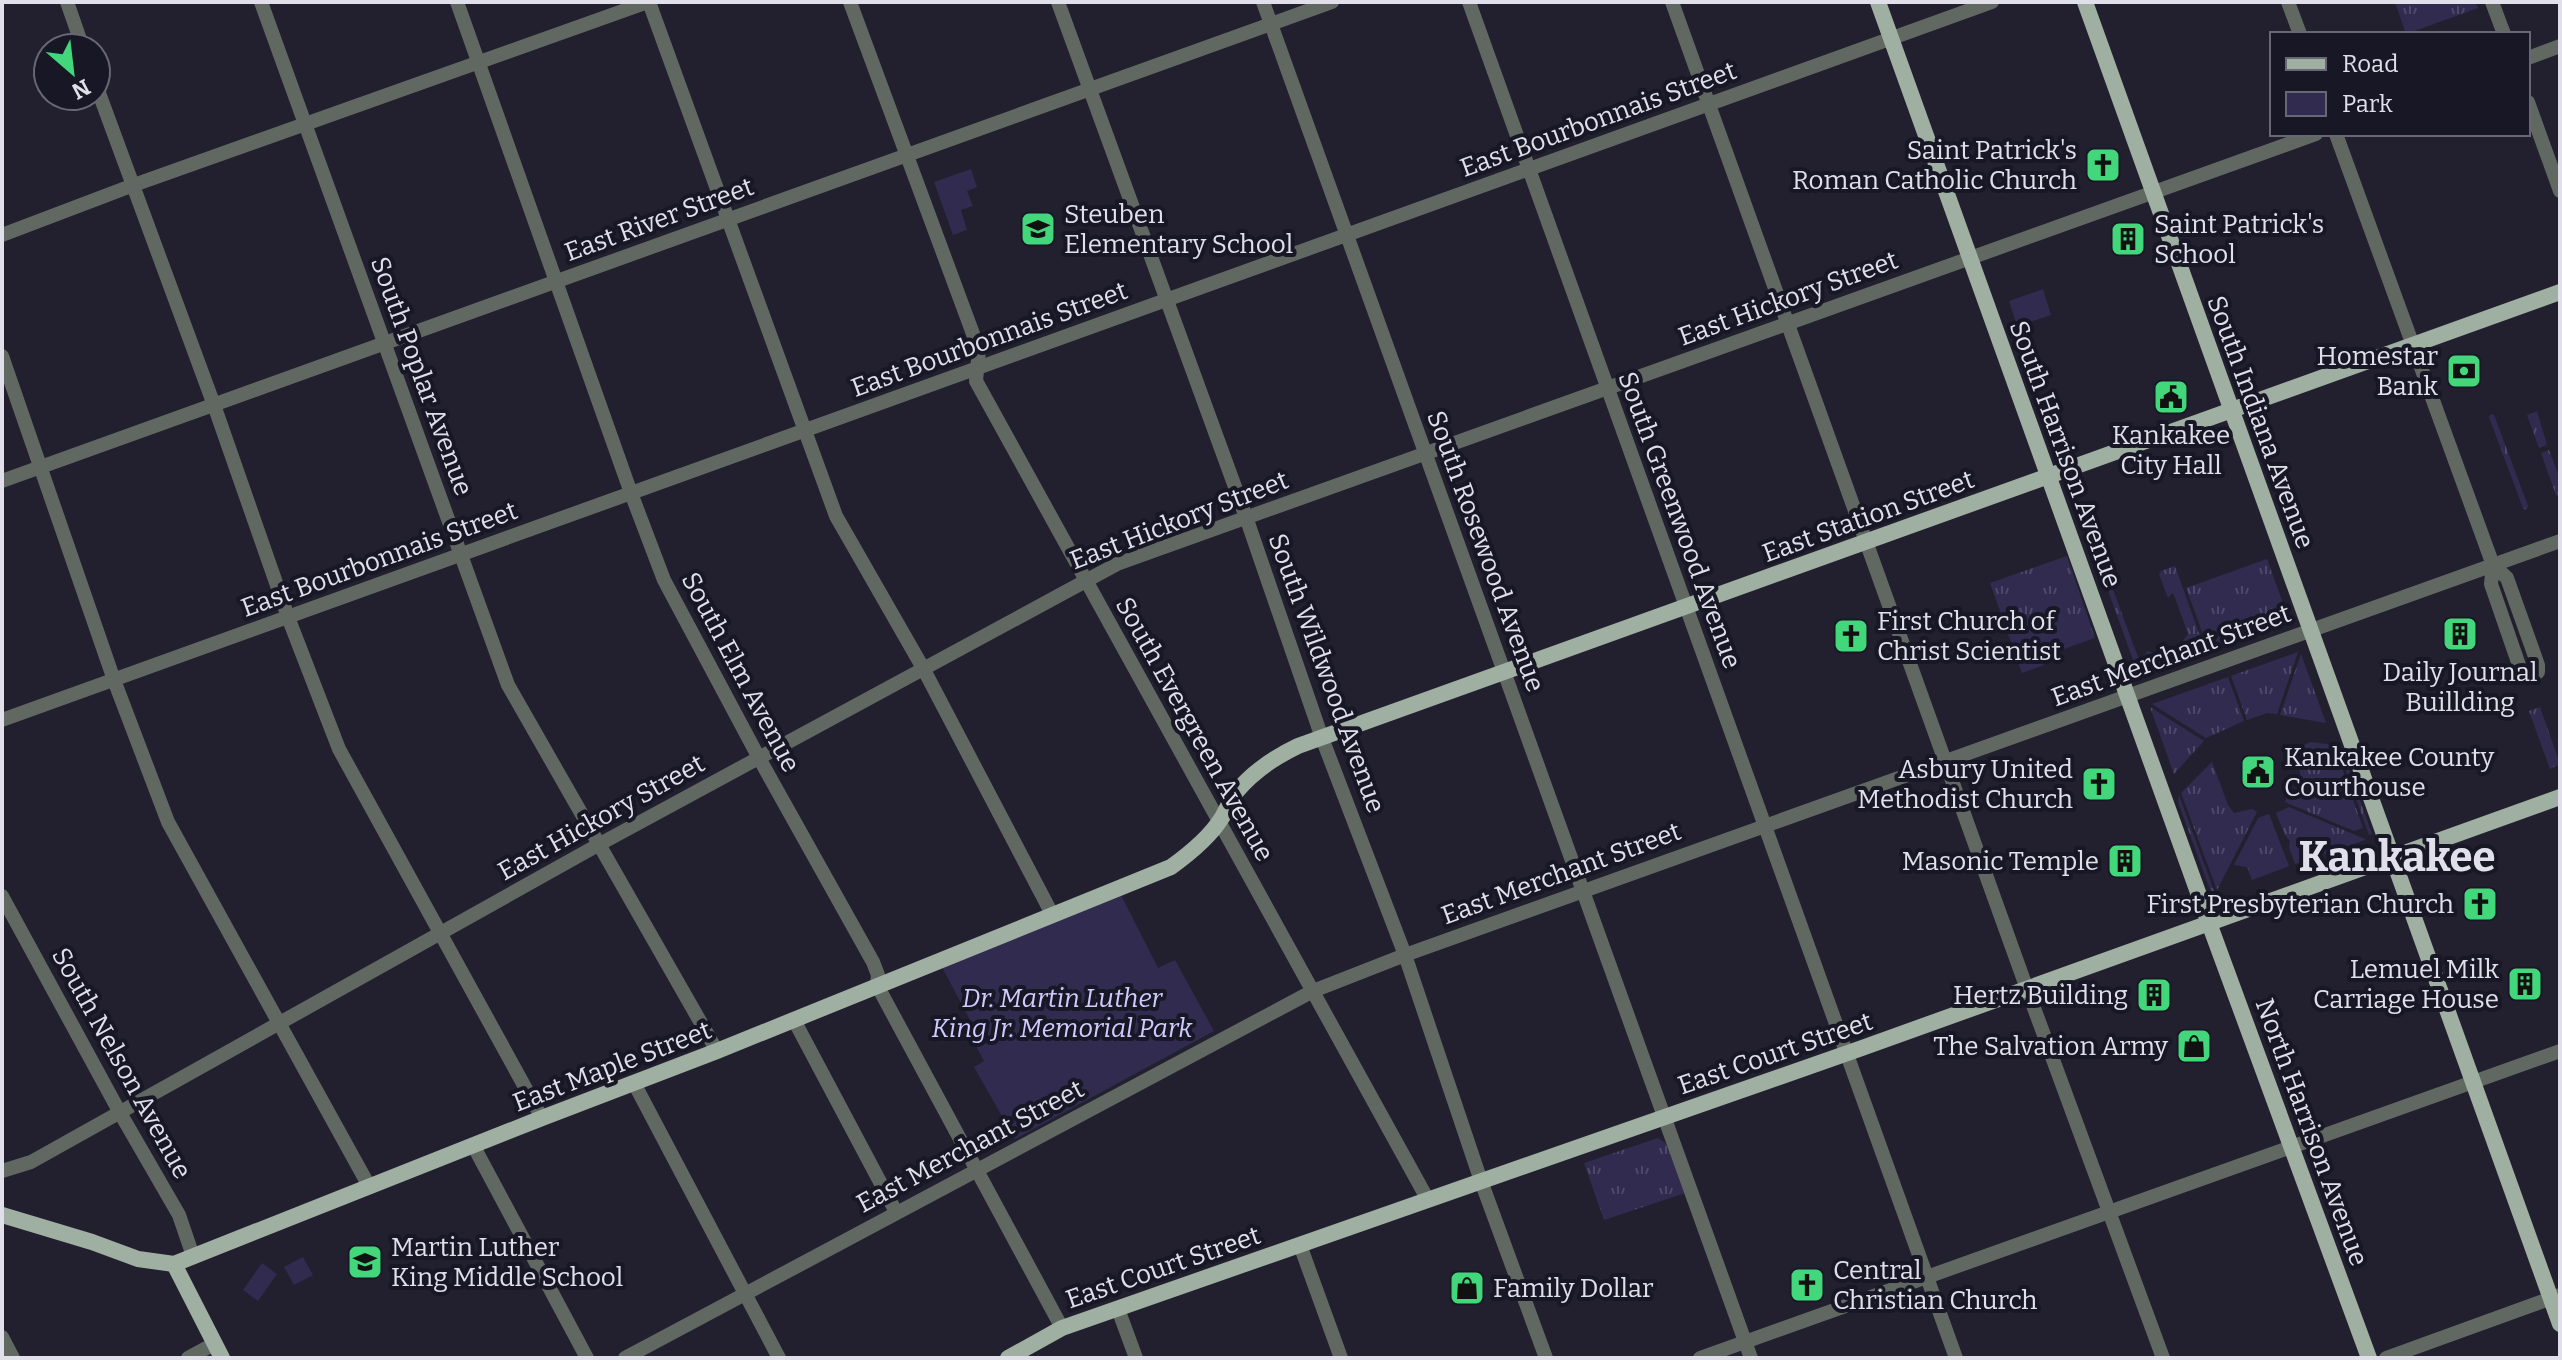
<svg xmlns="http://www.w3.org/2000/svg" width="2562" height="1360" viewBox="0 0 2562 1360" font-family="Bitter,serif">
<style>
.grass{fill:url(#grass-tufts)}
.green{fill:#302b4f}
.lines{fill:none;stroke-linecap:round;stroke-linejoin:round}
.minor{stroke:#616862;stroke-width:14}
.major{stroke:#9fafa2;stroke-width:16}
.labels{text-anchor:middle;stroke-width:8;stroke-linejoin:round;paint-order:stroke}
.street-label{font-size:26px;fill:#e0dfea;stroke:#181726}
.poi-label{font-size:26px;fill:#e0dfea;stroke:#181726;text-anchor:end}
.park-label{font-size:26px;font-style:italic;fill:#cfcbfe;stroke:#181726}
.town-label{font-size:42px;font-weight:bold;fill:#e0dfea;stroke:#181726}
</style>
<defs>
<pattern id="grass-tufts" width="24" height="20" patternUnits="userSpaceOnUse" patternTransform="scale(2)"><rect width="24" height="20" fill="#302b4f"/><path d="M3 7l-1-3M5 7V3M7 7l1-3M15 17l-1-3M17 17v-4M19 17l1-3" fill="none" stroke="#4e4968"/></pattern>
</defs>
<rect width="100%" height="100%" fill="#22202f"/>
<g class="grass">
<path d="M2395,2H2475L2478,8L2406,34Z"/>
<path d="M2537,411L2547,445L2539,448L2527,415Z"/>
<path d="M2491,414L2494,415L2528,506L2526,510L2523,508L2489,417Z"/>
<path d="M2549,450L2560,479V497L2556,495L2541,453Z"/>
<path d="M2099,552L2138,657L2141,659L2148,651L2163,658L2166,664L2138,674L2095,554Z"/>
<path d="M2067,556L2095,638L2041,657L2044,665L2022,673L1990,583Z"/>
<path d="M2267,559L2289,620L2208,648L2186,588Z"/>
<path d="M2175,566L2205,650L2181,658L2179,646L2188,634L2174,595L2172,593L2168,598L2159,574L2161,571Z"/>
<path d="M2298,652L2277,714L2267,713L2247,720L2231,676Z"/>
<path d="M2301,654L2326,723L2280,715Z"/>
<path d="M2228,677L2244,721L2206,738L2152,704Z"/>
<path d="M2150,707L2204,741L2174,774Z"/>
<path d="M2540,707L2560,764L2550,769L2529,711Z"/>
<path d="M2311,742L2334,745L2363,828L2354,831L2285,802L2287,797L2303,787L2295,749Z"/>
<path d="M2336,742L2340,745L2372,834L2369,835Z"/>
<path d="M2212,762L2228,805L2234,813L2252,809L2257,812L2217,890L2181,793Z"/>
<path d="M2179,795L2214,891L2211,892L2178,802Z"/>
<path d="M2289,807L2365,839V840L2295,864L2289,847L2290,841L2285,835L2276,813Z"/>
<path d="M2269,814L2289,866L2252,880L2247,867L2234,865L2258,818Z"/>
<path d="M1658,1138L1667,1144L1685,1193L1604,1220L1584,1163Z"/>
</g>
<g class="green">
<path d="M971,169L977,187L967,191L973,206L961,210L967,230L953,235L934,182Z"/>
<path d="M2043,289L2051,315L2017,326L2009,301Z"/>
<path d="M1120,893L1158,968L1175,960L1214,1031L1015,1139L974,1067L984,1061L966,1027L972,1024L942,967Z"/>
<path d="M303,1257L313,1275L294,1285L284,1267Z"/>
<path d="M262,1263L277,1274L258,1301L243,1290Z"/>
</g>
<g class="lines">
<g class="minor">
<path d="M67,2L83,48"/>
<path d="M261,2L508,685L717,1051"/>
<path d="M457,2L631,493L664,580L759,758L873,962L878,975L877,985L1062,1328"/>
<path d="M649,2L836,516L923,668L1052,914"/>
<path d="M850,2L979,350L976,381L1428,1200"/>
<path d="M1058,2L1246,517L1322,738L1405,955L1481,1181L1546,1358"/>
<path d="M1263,2L1751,1358"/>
<path d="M1469,2L1956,1358"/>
<path d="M1672,2L2027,989L2163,1358"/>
<path d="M2288,2L2300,34"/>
<path d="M2492,2L2504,34"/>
<path d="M2528,58L2560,46"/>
<path d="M96,85L214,405L288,617L339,749L542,1118"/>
<path d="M2528,102L2560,191"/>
<path d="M2336,134L2493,565L2491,584L2521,671L2527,676H2533L2538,672V665L2507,578L2493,565"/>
<path d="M2,235L131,186L648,2"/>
<path d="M2,356L114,680L168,822L369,1186"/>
<path d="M2,481L1332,2"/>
<path d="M2,720L1992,2"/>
<path d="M2,896L119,1111L179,1215L193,1256"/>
<path d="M794,1020L896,1212"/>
<path d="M634,1083L779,1358"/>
<path d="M473,1145L587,1358"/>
<path d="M2,1171L31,1162L598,845L1117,564L2316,134"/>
<path d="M1300,1245L1341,1358"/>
<path d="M1118,1309L1136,1358"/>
<path d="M2,1337L13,1358"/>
<path d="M188,1358L214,1344"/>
<path d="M625,1358L1313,991L1405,955L2560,541"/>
<path d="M1700,1358L2560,1051"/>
<path d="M2386,1358L2560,1295"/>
</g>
<g class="major">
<path d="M1878,2L2209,923L2369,1358"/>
<path d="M2085,2L2560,1324"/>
<path d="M2,1215L92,1242L138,1259L174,1264L542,1118L717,1051L1171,867C1189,854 1209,838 1221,819C1227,810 1230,799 1237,791C1253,772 1275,757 1298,746L2560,292"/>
<path d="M174,1264L222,1358"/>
<path d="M1008,1358L1062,1328L1862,1048L2560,797"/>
</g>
</g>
<defs>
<symbol id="church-square" viewBox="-11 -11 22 22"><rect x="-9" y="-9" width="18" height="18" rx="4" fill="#42d77b" stroke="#181726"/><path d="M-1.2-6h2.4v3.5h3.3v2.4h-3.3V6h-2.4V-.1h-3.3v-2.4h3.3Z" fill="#111"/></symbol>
<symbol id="school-square" viewBox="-11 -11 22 22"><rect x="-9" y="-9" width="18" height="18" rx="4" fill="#42d77b" stroke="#181726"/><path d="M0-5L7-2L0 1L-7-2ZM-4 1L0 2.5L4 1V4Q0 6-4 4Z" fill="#111"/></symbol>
<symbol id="building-square" viewBox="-11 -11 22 22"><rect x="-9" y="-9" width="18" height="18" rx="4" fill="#42d77b" stroke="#181726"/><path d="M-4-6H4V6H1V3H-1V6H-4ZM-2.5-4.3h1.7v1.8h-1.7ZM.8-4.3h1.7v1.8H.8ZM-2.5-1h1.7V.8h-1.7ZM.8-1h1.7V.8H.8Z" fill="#111"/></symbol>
<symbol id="bank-square" viewBox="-11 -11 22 22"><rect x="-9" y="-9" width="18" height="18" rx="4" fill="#42d77b" stroke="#181726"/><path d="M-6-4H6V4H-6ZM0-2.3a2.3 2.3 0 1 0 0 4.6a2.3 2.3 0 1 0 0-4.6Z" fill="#111"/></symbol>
<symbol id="civic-square" viewBox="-11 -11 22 22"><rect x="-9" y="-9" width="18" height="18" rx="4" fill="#42d77b" stroke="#181726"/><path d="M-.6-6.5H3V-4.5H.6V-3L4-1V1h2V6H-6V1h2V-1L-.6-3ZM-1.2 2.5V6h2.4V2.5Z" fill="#111"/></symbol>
<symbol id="shop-square" viewBox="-11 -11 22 22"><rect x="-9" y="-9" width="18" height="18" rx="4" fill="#42d77b" stroke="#181726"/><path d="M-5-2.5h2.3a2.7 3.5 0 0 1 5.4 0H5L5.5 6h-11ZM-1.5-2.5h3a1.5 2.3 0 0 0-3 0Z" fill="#111"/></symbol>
</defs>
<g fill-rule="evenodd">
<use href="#church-square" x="2083" y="145" width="40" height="40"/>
<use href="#school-square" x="1018" y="209" width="40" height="40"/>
<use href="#building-square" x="2108" y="219" width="40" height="40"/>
<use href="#bank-square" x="2444" y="351" width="40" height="40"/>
<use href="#civic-square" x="2151" y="377" width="40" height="40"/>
<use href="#building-square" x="2440" y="614" width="40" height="40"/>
<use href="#church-square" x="1831" y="616" width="40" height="40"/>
<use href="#civic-square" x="2238" y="752" width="40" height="40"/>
<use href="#church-square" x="2079" y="764" width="40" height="40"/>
<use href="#building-square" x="2105" y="841" width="40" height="40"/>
<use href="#church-square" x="2460" y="884" width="40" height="40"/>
<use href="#building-square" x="2505" y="964" width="40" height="40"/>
<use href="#building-square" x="2134" y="975" width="40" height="40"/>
<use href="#shop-square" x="2174" y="1026" width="40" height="40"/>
<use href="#school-square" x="345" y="1242" width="40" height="40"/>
<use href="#church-square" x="1787" y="1265" width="40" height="40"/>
<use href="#shop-square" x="1447" y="1268" width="40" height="40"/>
</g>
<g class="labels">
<g class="street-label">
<text transform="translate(1598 119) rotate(-20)" y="9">East Bourbonnais Street</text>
<text transform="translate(659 219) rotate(-20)" y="9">East River Street</text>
<text transform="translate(1788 298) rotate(-20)" y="9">East Hickory Street</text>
<text transform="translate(989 339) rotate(-20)" y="9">East Bourbonnais Street</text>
<text transform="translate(422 376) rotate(70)" y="9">South Poplar Avenue</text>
<text transform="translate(2261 422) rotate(70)" y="9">South Indiana Avenue</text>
<text transform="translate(2066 454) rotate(70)" y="9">South Harrison Avenue</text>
<text transform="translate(1868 516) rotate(-20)" y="9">East Station Street</text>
<text transform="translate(1179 520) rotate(-21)" y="9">East Hickory Street</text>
<text transform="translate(1680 520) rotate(70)" y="9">South Greenwood Avenue</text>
<text transform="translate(1486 551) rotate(70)" y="9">South Rosewood Avenue</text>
<text transform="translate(379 559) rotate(-20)" y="9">East Bourbonnais Street</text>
<text transform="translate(2171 655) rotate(-20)" y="9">East Merchant Street</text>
<text transform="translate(741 672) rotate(62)" y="9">South Elm Avenue</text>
<text transform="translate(1327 673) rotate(70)" y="9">South Wildwood Avenue</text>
<text transform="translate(1195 729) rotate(61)" y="9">South Evergreen Avenue</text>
<text transform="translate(601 817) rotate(-29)" y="9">East Hickory Street</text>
<text transform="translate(1561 873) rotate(-20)" y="9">East Merchant Street</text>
<text transform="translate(1775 1053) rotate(-19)" y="9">East Court Street</text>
<text transform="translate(122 1063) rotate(61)" y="9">South Nelson Avenue</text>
<text transform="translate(612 1066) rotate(-21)" y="9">East Maple Street</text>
<text transform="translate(2312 1132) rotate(70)" y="9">North Harrison Avenue</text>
<text transform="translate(970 1146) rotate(-28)" y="9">East Merchant Street</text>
<text transform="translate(1163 1267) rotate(-19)" y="9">East Court Street</text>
</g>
<g class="poi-label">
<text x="2077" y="159">Saint Patrick's<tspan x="2077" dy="30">Roman Catholic Church</tspan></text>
<text x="1064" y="223" text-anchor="start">Steuben<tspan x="1064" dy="30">Elementary School</tspan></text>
<text x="2154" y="233" text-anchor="start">Saint Patrick's<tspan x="2154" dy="30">School</tspan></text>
<text x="2438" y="365">Homestar<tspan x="2438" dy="30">Bank</tspan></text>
<text x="2171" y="444" text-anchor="middle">Kankakee<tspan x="2171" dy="30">City Hall</tspan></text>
<text x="1877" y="630" text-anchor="start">First Church of<tspan x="1877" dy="30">Christ Scientist</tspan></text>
<text x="2460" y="681" text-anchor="middle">Daily Journal<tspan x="2460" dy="30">Buillding</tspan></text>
<text x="2284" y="766" text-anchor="start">Kankakee County<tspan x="2284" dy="30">Courthouse</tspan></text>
<text x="2073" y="778">Asbury United<tspan x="2073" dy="30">Methodist Church</tspan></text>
<text x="2099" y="870">Masonic Temple</text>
<text x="2454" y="913">First Presbyterian Church</text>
<text x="2499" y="978">Lemuel Milk<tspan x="2499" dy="30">Carriage House</tspan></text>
<text x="2128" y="1004">Hertz Building</text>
<text x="2168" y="1055">The Salvation Army</text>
<text x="391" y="1256" text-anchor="start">Martin Luther<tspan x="391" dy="30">King Middle School</tspan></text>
<text x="1833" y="1279" text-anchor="start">Central<tspan x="1833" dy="30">Christian Church</tspan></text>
<text x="1493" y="1297" text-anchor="start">Family Dollar</text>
</g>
<g class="park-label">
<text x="1062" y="1007">Dr. Martin Luther<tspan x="1062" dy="30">King Jr. Memorial Park</tspan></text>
</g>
<g class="town-label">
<text x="2397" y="871">Kankakee</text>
</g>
</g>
<rect width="2562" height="1360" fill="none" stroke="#e0dfea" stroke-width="8"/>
<rect x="2270" y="32" width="260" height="104" fill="#181726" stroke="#686774" stroke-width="2"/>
<rect x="2286" y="58" width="40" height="12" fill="#9fafa2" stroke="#686774" stroke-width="2"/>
<text x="2342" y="72" font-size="24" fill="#e0dfea">Road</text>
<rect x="2286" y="92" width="40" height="24" fill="#302b4f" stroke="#686774" stroke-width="2"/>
<text x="2342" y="112" font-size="24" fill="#e0dfea">Park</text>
<g transform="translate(72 72) rotate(152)"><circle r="38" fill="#181726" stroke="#686774" stroke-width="2"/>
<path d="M0-6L14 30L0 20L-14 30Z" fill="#42d77b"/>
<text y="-12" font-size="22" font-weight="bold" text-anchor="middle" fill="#e0dfea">N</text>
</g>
</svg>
